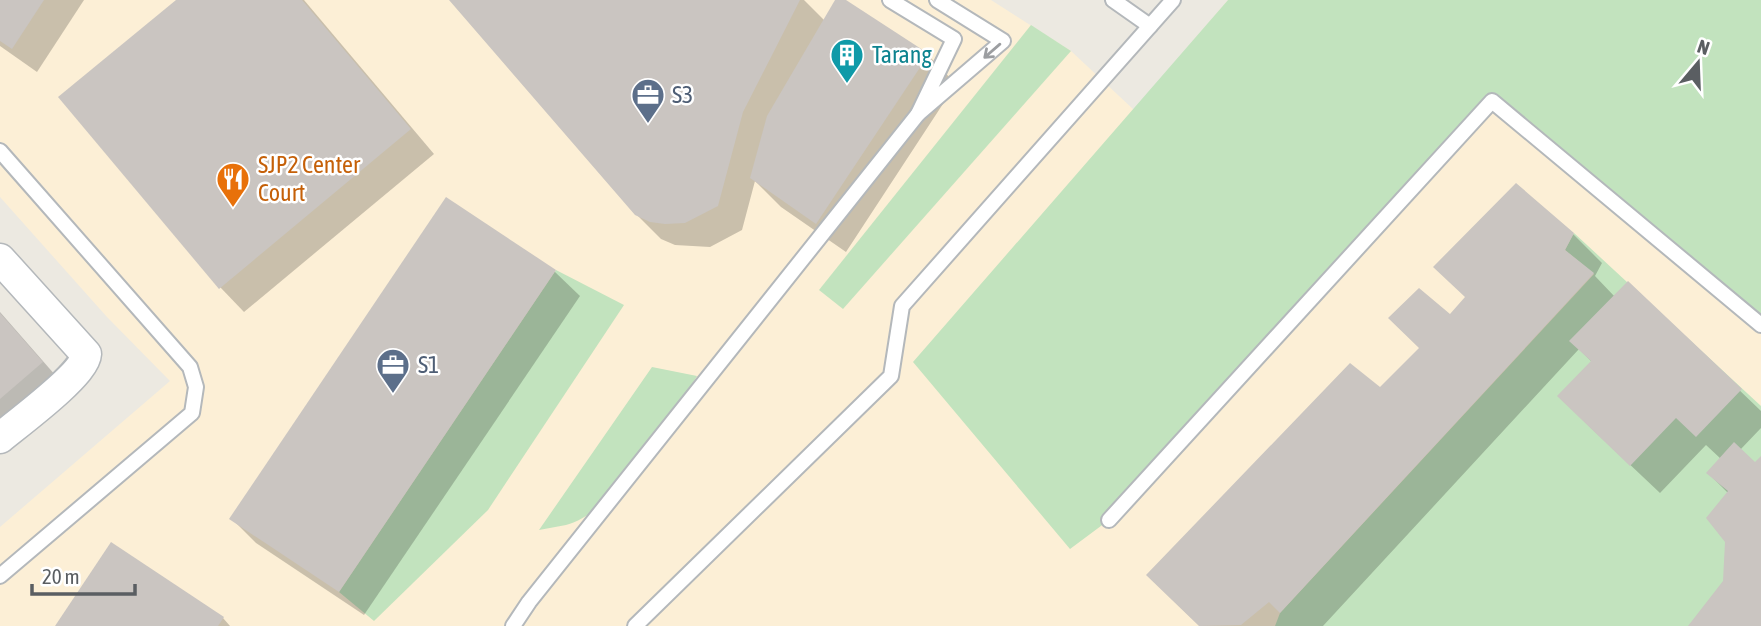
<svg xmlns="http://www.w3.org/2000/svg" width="1761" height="626" viewBox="0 0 1761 626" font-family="'Asap Condensed',sans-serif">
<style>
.commercial{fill:#fcefd6}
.green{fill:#c2e3be}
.shadow{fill:#0003}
.building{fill:#cac5c1}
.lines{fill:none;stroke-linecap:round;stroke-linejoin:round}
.lane-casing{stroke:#b4b8bb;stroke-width:18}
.street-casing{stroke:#b4b8bb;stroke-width:33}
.lane{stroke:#fff;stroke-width:14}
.street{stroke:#fff;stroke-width:30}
.oneway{stroke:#9c9ea1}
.labels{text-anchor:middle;stroke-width:5;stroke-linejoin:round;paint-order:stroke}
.culture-label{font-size:24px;fill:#0d838f;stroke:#fff;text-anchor:start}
.service-label{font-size:24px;fill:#4e5e75;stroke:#fff;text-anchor:start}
.food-label{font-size:24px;fill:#c56008;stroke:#fff;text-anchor:start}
</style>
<rect width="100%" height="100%" fill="#ece9e1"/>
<path class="commercial" d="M0,0H991L1071,51L1134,110L1228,0H1761V626H0V527L170,381L107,317L0,197Z"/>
<g class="green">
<path d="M1228,0H1761V325L1492,101L1109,520L1070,549L913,362Z"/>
<path d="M1031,25L1071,51L843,309L819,290Z"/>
<path d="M1574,233L1761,406V626H1275L1280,613L1594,274L1565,250Z"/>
<path d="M556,270L624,305L488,510L374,621L339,592Z"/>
<path d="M652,367L697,376C669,421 620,510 566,525C557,527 548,528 539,530Z"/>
</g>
<g class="shadow">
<path d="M0,0H84L37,72L0,46Z"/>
<path d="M178,0H304L434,154L244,312L220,287Z"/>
<path d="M451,0H804L825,21L837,0H843L928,55L956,84L846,252L781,207L755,181L742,230L710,247L675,245L661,239L636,214Z"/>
<path d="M446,199L555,272L580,296L364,615L256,543L232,519Z"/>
<path d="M1573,234L1602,263L1595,276L1615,297L1628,283L1761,411V428L1740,450L1755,464L1761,458V626H1690L1724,581L1729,494L1708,473L1721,459L1706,445L1660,493L1588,425L1592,362L1579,349L1323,626H1200L1177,604L1450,317Z"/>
<path d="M0,312L70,392L0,452Z"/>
<path d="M223,618L230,626H57Z"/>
</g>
<g class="building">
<path d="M0,0H44L12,49L0,41Z"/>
<path d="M176,0H302L411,129L219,289L58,97Z"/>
<path d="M449,0H800L743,112L718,206L685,223L665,224L650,222L635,215Z"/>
<path d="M835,0H846L929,54L816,224L750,178L767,116Z"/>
<path d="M1516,183L1574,233L1565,250L1594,273L1280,613L1269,602L1241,625L1199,626L1146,575L1350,363L1380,387L1419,348L1388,318L1419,288L1450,314L1465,297L1433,267Z"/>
<path d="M446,197L556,270L339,592L229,519Z"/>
<path d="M1628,281L1742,389L1696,437L1676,418L1630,466L1557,396L1591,361L1569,341Z"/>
<path d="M0,313L43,362L0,399Z"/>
<path d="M1734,442L1755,462L1761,456V626H1688L1723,581L1725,542L1706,518L1728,491L1706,473Z"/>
<path d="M111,542L224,617L218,626H55Z"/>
</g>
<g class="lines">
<defs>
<g id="lane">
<path d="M890,0L954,39L918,114L1003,41L937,0"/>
<path d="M1113,0L1150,26"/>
<path d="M0,151L190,367L196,387L192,413L0,576"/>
<path d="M1109,520L1492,101L1761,325"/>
<path d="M513,626L529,602L918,114"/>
<path d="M635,626L891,376L902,306L1173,0"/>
</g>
<path id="street" d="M0,259L86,354C85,374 18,423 0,438"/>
</defs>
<use href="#lane" class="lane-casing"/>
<use href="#street" class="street-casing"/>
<use href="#lane" class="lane"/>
<use href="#street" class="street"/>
</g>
<defs><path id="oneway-shaft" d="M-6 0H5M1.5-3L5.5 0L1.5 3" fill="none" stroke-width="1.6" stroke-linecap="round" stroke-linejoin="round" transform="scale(1.75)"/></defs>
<use class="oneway" href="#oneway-shaft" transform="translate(992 51) rotate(139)"/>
<defs>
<symbol id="building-pin" viewBox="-11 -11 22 30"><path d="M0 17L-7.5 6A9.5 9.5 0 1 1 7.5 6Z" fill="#0f9aa8" stroke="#fff"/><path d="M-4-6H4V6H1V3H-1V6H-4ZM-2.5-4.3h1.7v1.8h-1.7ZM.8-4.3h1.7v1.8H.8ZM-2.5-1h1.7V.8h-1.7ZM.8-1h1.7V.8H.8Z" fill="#fff"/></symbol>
<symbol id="office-pin" viewBox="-11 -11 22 30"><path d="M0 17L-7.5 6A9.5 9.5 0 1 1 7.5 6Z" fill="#5c6f8a" stroke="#fff"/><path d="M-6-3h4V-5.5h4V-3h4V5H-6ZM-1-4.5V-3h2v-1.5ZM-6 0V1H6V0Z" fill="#fff"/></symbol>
<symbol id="restaurant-pin" viewBox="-11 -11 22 30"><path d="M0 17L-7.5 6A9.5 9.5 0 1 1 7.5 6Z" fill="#e8710a" stroke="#fff"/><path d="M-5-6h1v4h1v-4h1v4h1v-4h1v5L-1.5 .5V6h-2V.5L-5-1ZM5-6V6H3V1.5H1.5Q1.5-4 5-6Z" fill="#fff"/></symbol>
</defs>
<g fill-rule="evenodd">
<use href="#building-pin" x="828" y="36" width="38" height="52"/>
<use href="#office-pin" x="629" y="76" width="38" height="52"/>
<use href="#restaurant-pin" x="214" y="160" width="38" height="52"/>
<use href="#office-pin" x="374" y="346" width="38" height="52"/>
</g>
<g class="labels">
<g class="culture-label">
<text x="872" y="63">Tarang</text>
</g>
<g class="service-label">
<text x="672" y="103">S3</text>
<text x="418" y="373">S1</text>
</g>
<g class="food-label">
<text x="258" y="173">SJP2 Center<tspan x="258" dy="28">Court</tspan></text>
</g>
</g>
<g transform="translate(1698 63) rotate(19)" stroke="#ffffff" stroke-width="5" paint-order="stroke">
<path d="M0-5L12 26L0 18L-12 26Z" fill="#5a5e62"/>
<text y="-10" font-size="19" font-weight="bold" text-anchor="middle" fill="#5a5e62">N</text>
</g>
<path d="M32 584v10h103v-10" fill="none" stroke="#5a5e62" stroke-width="3.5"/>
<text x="42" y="584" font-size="21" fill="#5a5e62" stroke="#ffffff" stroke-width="5" paint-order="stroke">20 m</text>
</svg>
